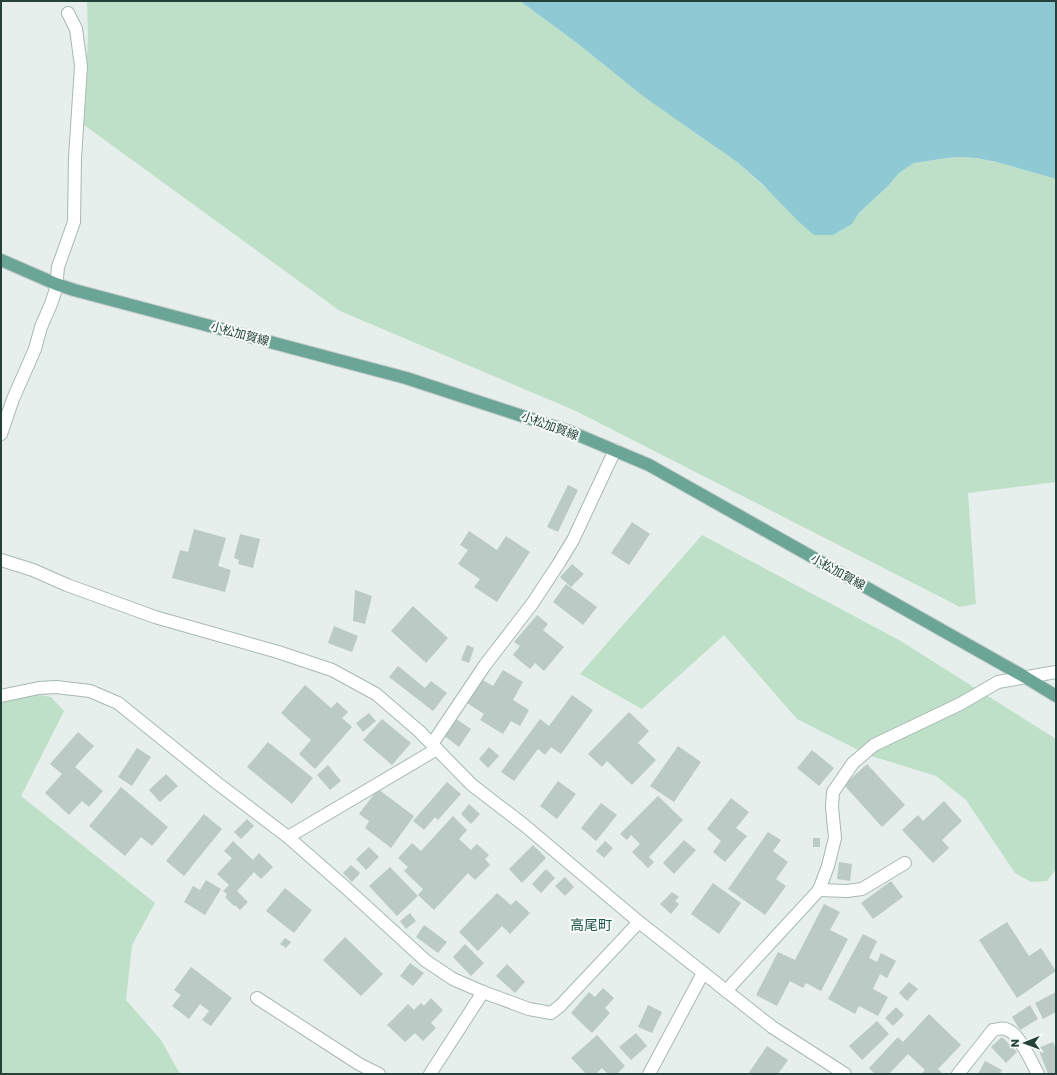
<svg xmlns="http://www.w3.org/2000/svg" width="1057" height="1075" viewBox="0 0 1057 1075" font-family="Poppins,'Noto Sans JP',sans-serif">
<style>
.green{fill:#bfe0c8}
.water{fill:#8ec9d4}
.building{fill:#bbcac4}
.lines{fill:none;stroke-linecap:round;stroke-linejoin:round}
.minor-casing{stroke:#a8b8b2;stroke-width:14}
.major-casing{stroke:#c2cac8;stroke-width:14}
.minor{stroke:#fff;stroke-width:12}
.major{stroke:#6aa596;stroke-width:12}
.labels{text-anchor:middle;stroke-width:4;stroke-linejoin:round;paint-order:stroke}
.street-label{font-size:12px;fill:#24423a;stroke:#f7fbf9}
.quarter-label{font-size:14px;fill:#1f5548;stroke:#f7fbf9}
</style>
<rect width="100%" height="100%" fill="#e6efeb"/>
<g class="green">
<path d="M87,1H520L577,43L644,97L737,162L772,194L824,234L833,235L852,224L859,213L888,186L899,173L914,163L947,158L960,157L976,158L997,162L1056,179V482L968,493L976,604L960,607L576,411L340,311L84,125L88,34Z"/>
<path d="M702,535L899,640L1056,739V869L1047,881L1031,882L1015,873L966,800L936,776L868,755L797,719L724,635L642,709L580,674Z"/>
<path d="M33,694L51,697L64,711L21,796L155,903L132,945L126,1000L161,1040L180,1074H1V701Z"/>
</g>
<path class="water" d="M520,1H1056V179L997,162L976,158L960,157L947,158L914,163L899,173L888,186L859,213L852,224L833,235H814L798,221L762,184L737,162L644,97L577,43Z"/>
<g class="building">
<path d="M568,485L578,490L558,532L547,527Z"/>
<path d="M632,522L650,534L629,565L611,553Z"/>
<path d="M194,529L226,538L218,566L231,570L225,592L172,578L180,550L188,552Z"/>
<path d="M469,531L497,550L506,536L530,552L497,602L474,587L480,579L458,564L468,550L460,545Z"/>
<path d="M240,534L260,539L253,568L238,564L239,560L234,558Z"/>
<path d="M572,564L584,574L571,587L560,577Z"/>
<path d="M566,584L597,607L583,625L553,602Z"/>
<path d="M355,590L372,596L365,624L353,621Z"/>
<path d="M413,606L448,638L426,663L391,631Z"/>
<path d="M537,615L548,624L543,630L564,647L544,671L535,663L530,669L513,655L520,646L514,642Z"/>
<path d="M334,626L358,636L352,652L328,643Z"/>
<path d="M467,645L474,648L469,663L461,660Z"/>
<path d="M398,666L425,688L431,681L447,693L433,711L389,677Z"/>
<path d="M503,670L523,682L513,700L529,710L520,726L511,721L503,734L480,720L484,714L467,703L481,679L493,686Z"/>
<path d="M305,685L331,708L337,702L348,712L342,718L352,727L315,769L299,754L311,740L281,713Z"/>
<path d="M572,695L593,710L561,754L551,747L545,755L538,749L514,781L501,772L540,719L549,726Z"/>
<path d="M629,712L649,731L638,743L656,760L632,785L607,761L602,767L588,754Z"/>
<path d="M369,713L376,721L363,732L356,723Z"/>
<path d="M455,718L471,729L459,747L443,735Z"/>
<path d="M382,719L411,743L392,765L363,740Z"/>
<path d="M78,732L94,746L75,767L103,791L89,807L82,801L69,815L45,793L62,774L50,764Z"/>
<path d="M268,742L313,778L292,804L247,767Z"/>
<path d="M678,746L701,762L674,802L650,786Z"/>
<path d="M489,747L499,756L488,768L479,759Z"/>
<path d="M137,748L151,757L132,786L118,777Z"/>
<path d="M812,750L834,768L819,786L797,768Z"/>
<path d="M867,764L905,805L882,827L844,785Z"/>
<path d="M328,765L341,781L330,790L317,775Z"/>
<path d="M166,774L178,786L160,802L149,790Z"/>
<path d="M558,781L576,794L557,819L540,806Z"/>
<path d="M447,782L461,794L438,820L435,817L424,830L413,821Z"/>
<path d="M121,787L168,827L152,846L141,837L125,856L89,826Z"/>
<path d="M378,789L414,816L391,848L365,828L369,821L359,814Z"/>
<path d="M658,796L683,820L649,857L654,862L648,868L632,852L640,844L631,835L627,840L620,834Z"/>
<path d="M731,798L749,812L736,828L747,836L725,862L713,852L721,841L707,829Z"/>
<path d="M944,801L962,821L942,840L949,848L933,863L902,830L918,815L923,821Z"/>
<path d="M601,803L617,815L596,841L581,828Z"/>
<path d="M469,804L480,814L471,824L461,814Z"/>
<path d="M204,814L222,829L184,876L166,861Z"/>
<path d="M453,816L467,830L459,839L471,850L477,844L489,855L485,859L490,865L475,880L468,873L434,910L418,895L423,889L404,871L408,867L398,858L412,843L421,851Z"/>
<path d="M247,819L254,826L241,839L234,832Z"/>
<path d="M768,832L781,840L773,851L788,862L776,879L786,886L765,915L728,889Z"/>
<rect x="813" y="838" width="7" height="9"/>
<path d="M684,840L696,850L674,874L663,863Z"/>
<path d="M233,841L253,860L259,853L273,867L261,879L254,872L237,891L248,902L240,910L235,905L234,906L225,897L227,894L223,891L229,885L217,874L232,858L224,851Z"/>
<path d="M605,841L613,848L604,858L596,851Z"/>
<path d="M533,845L546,858L522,883L509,869Z"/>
<path d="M369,847L379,857L366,870L356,859Z"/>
<path d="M839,862L852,864L850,881L837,879Z"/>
<path d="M351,865L360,873L352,882L343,873Z"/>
<path d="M390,867L418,896L397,916L369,886Z"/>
<path d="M546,869L555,878L541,893L532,884Z"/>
<path d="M565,877L574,887L565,896L555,886Z"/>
<path d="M206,880L221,889L205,915L184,902L193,886L200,890Z"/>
<path d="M891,881L903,897L873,919L861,903Z"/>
<path d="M713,883L741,903L719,934L691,914Z"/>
<path d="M285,888L312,910L294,933L266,911Z"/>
<path d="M672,892L679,897L675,901L679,904L671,914L660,904Z"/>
<path d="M497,893L511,905L516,900L530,913L510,934L502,926L478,951L459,932Z"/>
<path d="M824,904L840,912L830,930L848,939L821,991L806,983L803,988L790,981L777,1006L756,995L778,952L795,960Z"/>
<path d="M410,913L416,921L406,929L400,921Z"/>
<path d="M1007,922L1029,956L1041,948L1056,971L1017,998L979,940Z"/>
<path d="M424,925L447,942L438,953L416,937Z"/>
<path d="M863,934L877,941L869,958L877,962L881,953L896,961L887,978L880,974L873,989L888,997L878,1016L859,1006L855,1014L828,999Z"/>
<path d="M345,937L383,974L361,996L323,960Z"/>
<path d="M285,938L291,942L286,948L280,944Z"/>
<path d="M465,944L484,963L471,976L453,957Z"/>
<path d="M410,963L424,973L413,986L400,976Z"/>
<path d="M507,964L525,982L515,993L496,976Z"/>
<path d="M191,967L232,998L211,1026L202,1020L209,1011L200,1004L189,1019L172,1006L181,995L174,990Z"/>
<path d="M909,982L918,989L907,1001L899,993Z"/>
<path d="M603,988L614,998L605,1008L610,1013L592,1033L571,1013L589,992L595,997Z"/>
<path d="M1056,992V1012L1043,1019L1035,1003Z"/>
<path d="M431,998L443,1010L431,1023L436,1028L423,1041L415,1033L405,1042L387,1025L408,1004L414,1010L421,1003L424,1006Z"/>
<path d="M648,1005L662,1012L652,1033L638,1027Z"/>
<path d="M1030,1005L1038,1019L1020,1030L1012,1017Z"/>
<path d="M896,1007L904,1015L893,1026L885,1018Z"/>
<path d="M929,1014L961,1045L938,1069L943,1074H921L925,1070L908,1054L889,1074H875L869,1068L898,1037L903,1042Z"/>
<path d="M877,1021L889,1034L862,1060L849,1046Z"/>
<path d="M636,1033L647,1046L631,1060L619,1047Z"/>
<path d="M597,1035L625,1066L617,1074H608L602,1068L596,1074H586L571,1058Z"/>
<path d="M1002,1037L1017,1052L1006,1063L991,1047Z"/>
<path d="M1053,1042L1056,1049V1074H1048L1038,1048Z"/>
<path d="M767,1046L788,1060L778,1074H748Z"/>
<path d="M985,1061L1002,1070L1000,1074H978Z"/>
</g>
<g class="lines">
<defs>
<g id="minor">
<path d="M1,434L13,399L35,349L41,327L51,304L56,289L58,267L74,222L75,158L81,66L76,29L68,13"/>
<path d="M1,560L33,570L67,585L155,617L278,652L332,670L376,694L419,731L472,785L524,825L639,922L772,1027L845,1074"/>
<path d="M1,696L39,688L56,687L90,691L118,703L217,783L288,837L345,887L426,961L453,979L483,992L529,1009L551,1013L560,1006L639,922"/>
<path d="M432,744L485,665L532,604L559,563L573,540L615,450"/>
<path d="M288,837L437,749"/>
<path d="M819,890L847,891L862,889L905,863"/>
<path d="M726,991L819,890L828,866L835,838L832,807L833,792L853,763L874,745L960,704L998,682L1056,672"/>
<path d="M257,998L359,1064L379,1074"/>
<path d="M430,1074L483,992"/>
<path d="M649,1074L703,973"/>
<path d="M958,1074L993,1030C999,1029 1003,1027 1008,1030C1020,1035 1032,1063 1038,1074"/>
</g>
<path id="major" d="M1,260L56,284L74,290L406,378L571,432L649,465L1025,677L1056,696"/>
</defs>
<use href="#minor" class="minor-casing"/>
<use href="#major" class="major-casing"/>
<use href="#minor" class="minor"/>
<use href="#major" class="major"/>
</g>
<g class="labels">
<g class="street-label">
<text transform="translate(240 334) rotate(15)" y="4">小松加賀線</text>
<text transform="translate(550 426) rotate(20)" y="4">小松加賀線</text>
<text transform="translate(838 572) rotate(29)" y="4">小松加賀線</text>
</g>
<g class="quarter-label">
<text x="591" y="930">高尾町</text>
</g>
</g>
<rect width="1057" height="1075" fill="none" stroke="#24423a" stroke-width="4"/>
<g transform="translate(1025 1043) rotate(269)" stroke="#f7fbf9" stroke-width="3" paint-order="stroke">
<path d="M0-3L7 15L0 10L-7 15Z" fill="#24423a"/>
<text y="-6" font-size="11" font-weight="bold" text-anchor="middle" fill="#24423a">N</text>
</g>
</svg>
